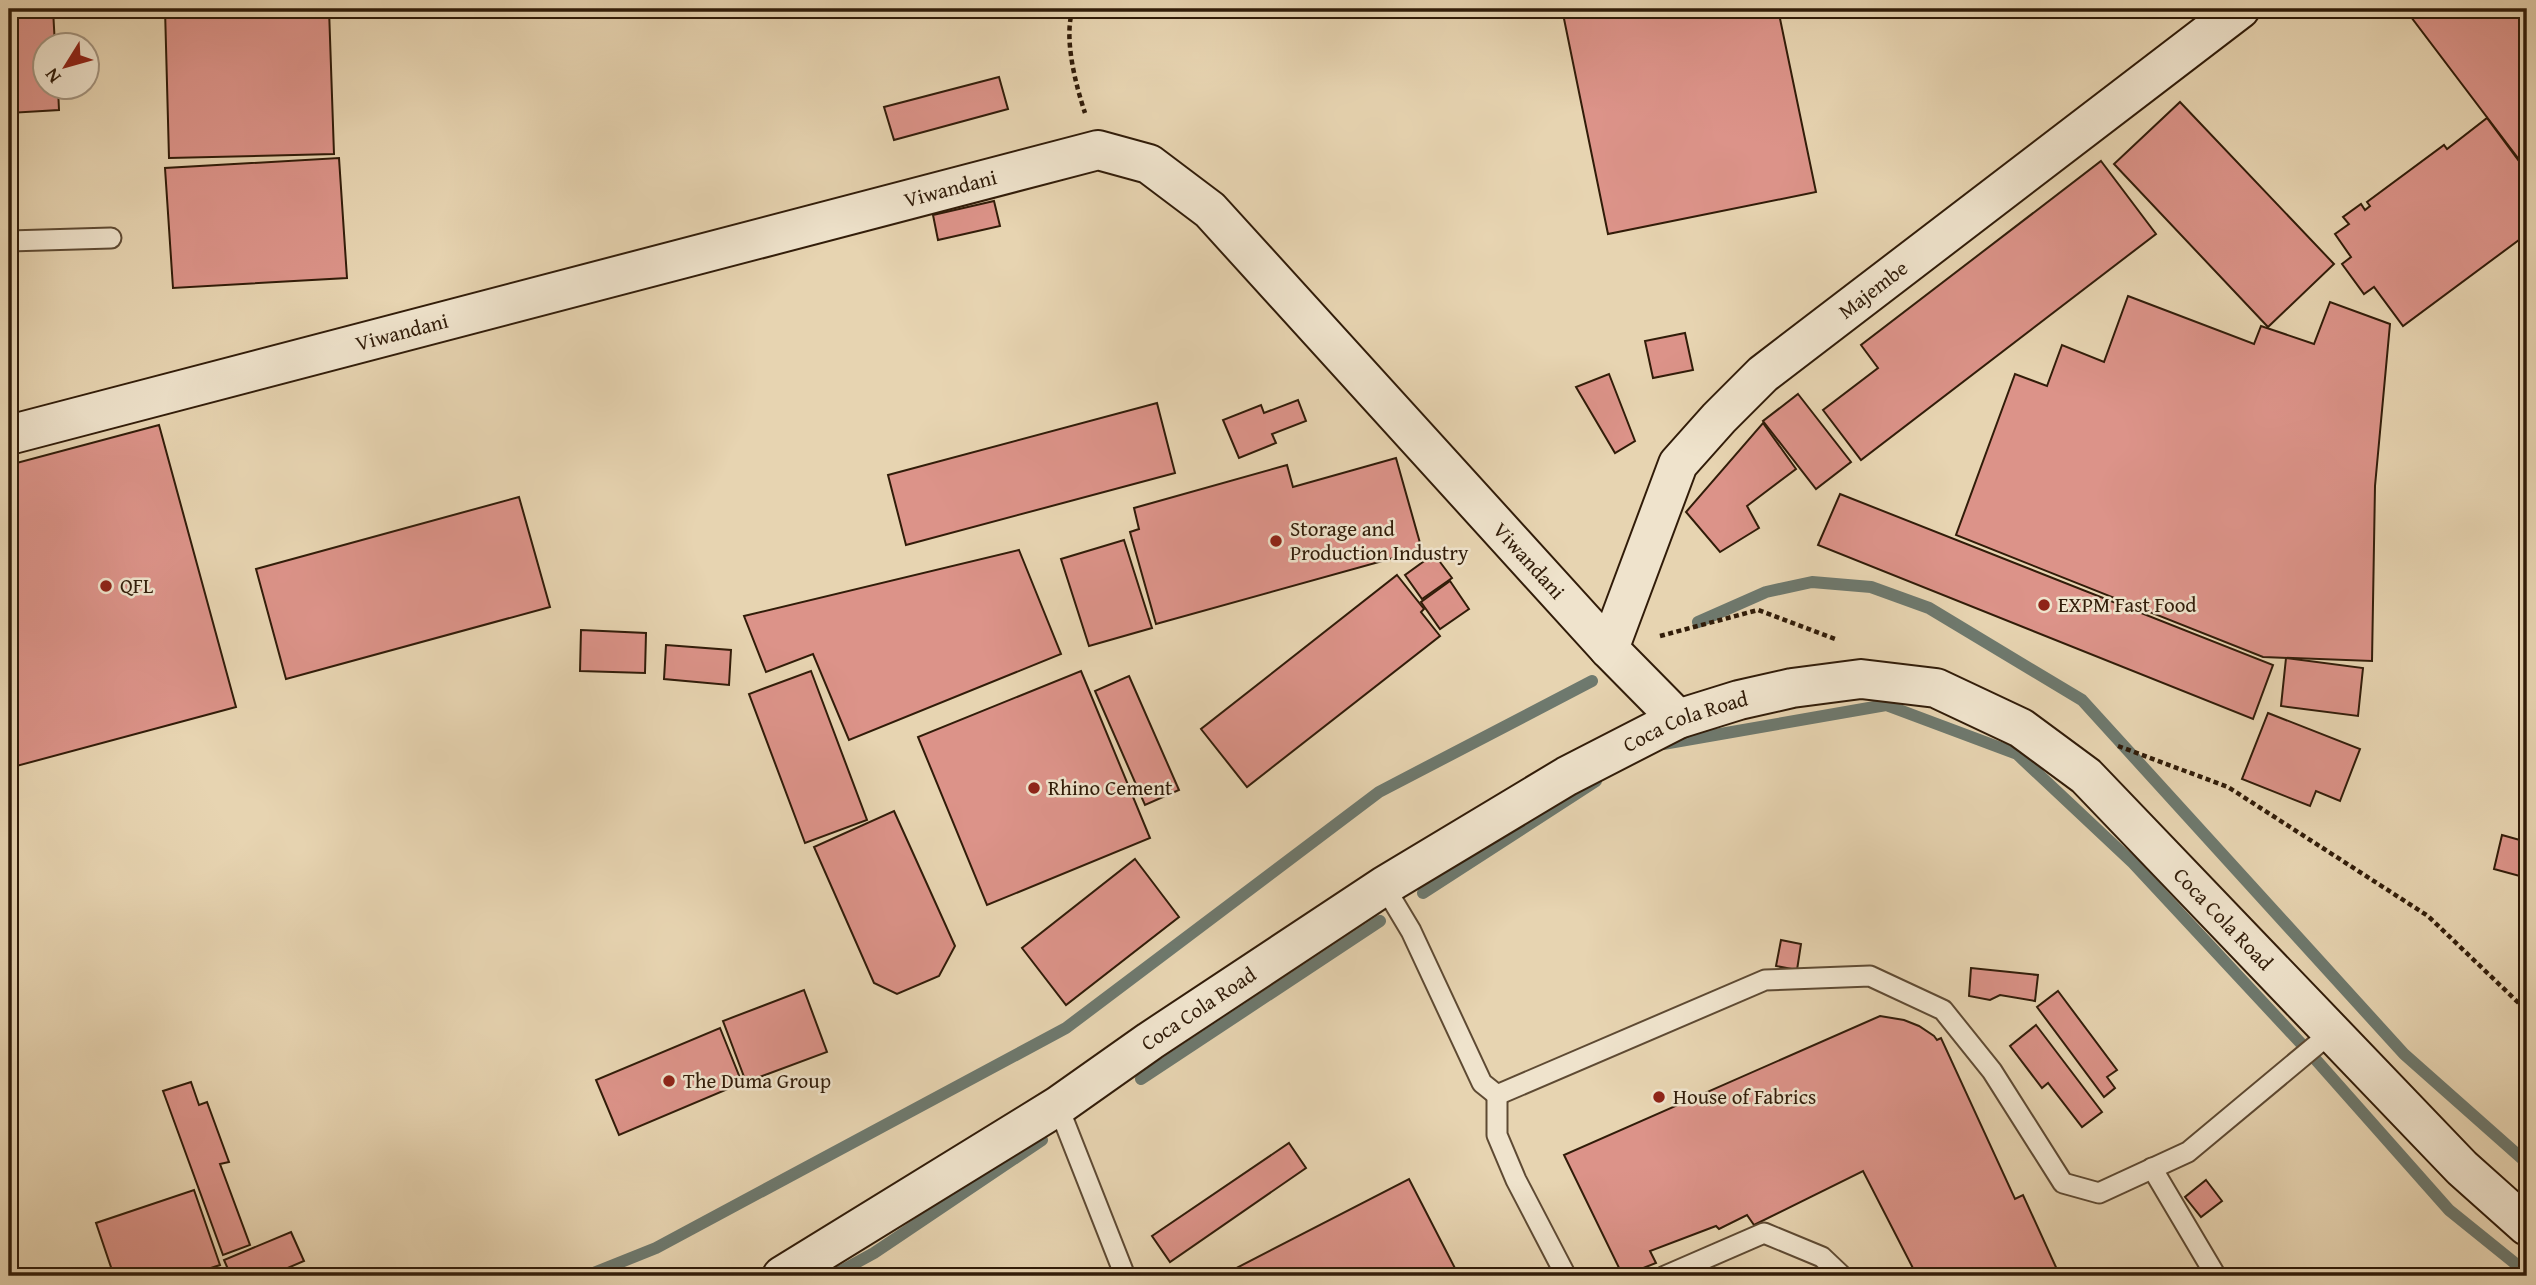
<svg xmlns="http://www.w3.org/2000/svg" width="2536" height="1285" viewBox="0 0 2536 1285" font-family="'Gentium Book Plus',serif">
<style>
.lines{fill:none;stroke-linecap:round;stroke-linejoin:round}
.stream{stroke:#6e796e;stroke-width:12}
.building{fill:#dc9389;stroke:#311c09;stroke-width:2}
.lane-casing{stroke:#5e4a33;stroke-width:23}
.secondary-casing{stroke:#311c09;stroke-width:42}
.path{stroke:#311c09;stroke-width:4.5;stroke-dasharray:5 3.5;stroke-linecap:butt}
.lane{stroke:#efe3cc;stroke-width:19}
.secondary{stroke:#efe3cc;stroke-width:38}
.poi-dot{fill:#8f2418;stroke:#efe3cc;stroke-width:2.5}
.labels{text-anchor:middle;stroke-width:5;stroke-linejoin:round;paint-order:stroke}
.street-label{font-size:21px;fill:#311c09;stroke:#efe3cc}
.poi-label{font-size:21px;fill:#311c09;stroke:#efe3cc;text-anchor:start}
</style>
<rect width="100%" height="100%" fill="#e7d4b1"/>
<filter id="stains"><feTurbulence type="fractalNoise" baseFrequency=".00286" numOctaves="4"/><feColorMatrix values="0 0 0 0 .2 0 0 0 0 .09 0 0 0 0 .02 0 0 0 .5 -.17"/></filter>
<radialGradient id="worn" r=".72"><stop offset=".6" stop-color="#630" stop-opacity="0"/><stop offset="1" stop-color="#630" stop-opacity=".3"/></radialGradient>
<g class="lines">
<g class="stream">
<path d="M1698,622L1766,592L1812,582L1871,587L1929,608L2082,700L2404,1054L2527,1163"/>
<path d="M1663,744L1886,705L2017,754L2133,863L2309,1052L2449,1210L2527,1273"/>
<path d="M1423,893L1596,781"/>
<path d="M1141,1079L1380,921"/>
<path d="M586,1276L656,1248L1066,1028L1379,792L1592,681"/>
<path d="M832,1276L874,1253L1042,1140"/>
</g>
</g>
<g class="building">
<path d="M9,9H53L55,46H46V88H58L59,110L9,113Z"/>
<path d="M165,9H329L334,154L169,158Z"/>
<path d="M1562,9H1778L1816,192L1608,234Z"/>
<path d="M2405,9H2527V170Z"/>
<path d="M999,77L1008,109L894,140L884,107Z"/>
<path d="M2180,102L2334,264L2268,327L2114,164Z"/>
<path d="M2487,118L2527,172V234L2403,326L2374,287L2364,294L2342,264L2351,257L2335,234L2349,224L2343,217L2361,204L2365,210L2370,206L2367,202L2444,145L2447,149Z"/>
<path d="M339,158L347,278L173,288L165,168Z"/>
<path d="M2101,161L2156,234L1861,460L1823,410L1878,368L1861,345Z"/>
<path d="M994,201L1000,226L938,240L933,215Z"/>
<path d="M2128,296L2254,344L2261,326L2314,344L2330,302L2390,324L2375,486L2372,661L2263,657L1956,535L2015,374L2047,386L2062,345L2104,362Z"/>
<path d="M1685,333L1693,370L1653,378L1645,341Z"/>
<path d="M1609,374L1635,441L1615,453L1576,387Z"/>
<path d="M1798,394L1851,462L1816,489L1763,421Z"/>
<path d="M1298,400L1306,421L1272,434L1276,443L1239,458L1223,420L1261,405L1264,413Z"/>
<path d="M1157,403L1175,473L906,545L888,475Z"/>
<path d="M1763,423L1796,469L1747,506L1759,528L1720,552L1686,512Z"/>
<path d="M159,425L236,707L9,768V465Z"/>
<path d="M1396,458L1422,550L1156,624L1130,532L1139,529L1134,508L1287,465L1293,487Z"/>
<path d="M1840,494L2273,665L2253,719L1818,545Z"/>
<path d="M519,497L550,607L286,679L256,569Z"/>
<path d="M1124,540L1152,628L1089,646L1061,559Z"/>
<path d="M1019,550L1061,654L849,740L813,654L766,672L744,616Z"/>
<path d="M1434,554L1452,578L1422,599L1405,575Z"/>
<path d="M1397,575L1424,609L1421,612L1440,636L1247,787L1201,729Z"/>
<path d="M1450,581L1469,609L1440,629L1421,602Z"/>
<path d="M581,630L646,633L645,673L580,671Z"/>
<path d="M666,645L731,650L729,685L664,679Z"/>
<path d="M2286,658L2363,668L2358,716L2281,706Z"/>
<path d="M811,671L867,820L805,843L749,694Z"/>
<path d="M1081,671L1150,838L987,905L918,737Z"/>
<path d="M1129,676L1179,790L1145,805L1095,691Z"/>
<path d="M2268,713L2360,749L2340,801L2316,791L2310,806L2242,779Z"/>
<path d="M894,811L955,946L939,976L897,994L874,983L814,847Z"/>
<path d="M2502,835L2527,842V878L2494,869Z"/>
<path d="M1135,859L1179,917L1066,1005L1022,948Z"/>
<path d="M1781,940L1801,944L1797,970L1776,966Z"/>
<path d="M1971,968L2038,975L2035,1001L2000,995L1990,1000L1969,996Z"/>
<path d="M804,990L827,1052L746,1082L723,1021Z"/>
<path d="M2058,991L2117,1070L2107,1077L2115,1088L2104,1097L2037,1007Z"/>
<path d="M1880,1016L1904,1020L1919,1026L1934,1036L1937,1040L1941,1038L2015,1199L2023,1195L2060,1276H1917L1863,1171L1754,1225L1747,1215L1719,1229L1716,1226L1650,1251L1656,1263L1623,1276L1564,1155Z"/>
<path d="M2036,1025L2102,1112L2082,1127L2048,1083L2042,1088L2010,1046Z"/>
<path d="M720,1028L742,1083L619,1135L596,1080Z"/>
<path d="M191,1082L199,1105L207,1102L229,1162L220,1164L250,1245L223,1255L163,1091Z"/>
<path d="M1289,1143L1306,1168L1170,1262L1152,1236Z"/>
<path d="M1409,1179L1459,1276H1221Z"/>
<path d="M2206,1180L2222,1201L2201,1217L2185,1197Z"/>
<path d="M194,1190L220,1265L186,1276H114L96,1223Z"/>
<path d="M291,1232L304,1261L269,1276H231L224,1260Z"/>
</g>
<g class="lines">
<defs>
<g id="lane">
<path d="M9,241L111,238"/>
<path d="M1384,886L1411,931L1482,1083L1497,1095L1765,980L1870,976L1943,1010L1992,1071L2063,1183L2099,1193L2188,1152L2332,1032"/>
<path d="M1497,1095V1135L1516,1180L1566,1276"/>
<path d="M1058,1106L1125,1276"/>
<path d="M2152,1168L2216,1276"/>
<path d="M1665,1276L1764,1233L1822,1257L1842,1276"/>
</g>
<g id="secondary">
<path id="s1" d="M9,435L1098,150L1149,164L1210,210L1609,649L1678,719"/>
<path id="s2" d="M1609,649L1678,464L1719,418L1763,374L2240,9"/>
<path id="s3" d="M782,1276L1058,1106L1150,1041L1384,886L1567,776L1678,719L1739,700L1792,688L1861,679L1936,688L2021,728L2086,776L2462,1168L2527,1226"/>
</g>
</defs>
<use href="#lane" class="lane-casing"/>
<use href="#secondary" class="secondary-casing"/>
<g class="path">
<path d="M1073,9C1063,37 1076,86 1085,113"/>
<path d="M1660,636L1758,610L1835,639"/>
<path d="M2118,746L2228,787L2428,916L2527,1011"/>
</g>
<use href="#lane" class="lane"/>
<use href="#secondary" class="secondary"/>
</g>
<g class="poi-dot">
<circle cx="1276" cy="541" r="7"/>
<circle cx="106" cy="586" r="7"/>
<circle cx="2044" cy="605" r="7"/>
<circle cx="1034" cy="788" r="7"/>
<circle cx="669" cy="1081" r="7"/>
<circle cx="1659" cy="1097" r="7"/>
</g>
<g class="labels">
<g class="street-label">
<text dy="7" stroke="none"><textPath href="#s1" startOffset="973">Viwandani</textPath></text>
<text dy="7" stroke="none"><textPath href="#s2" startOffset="460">Majembe</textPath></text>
<text dy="7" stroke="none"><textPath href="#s1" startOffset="406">Viwandani</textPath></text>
<text dy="7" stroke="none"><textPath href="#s1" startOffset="1729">Viwandani</textPath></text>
<text dy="7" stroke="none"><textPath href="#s3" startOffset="1062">Coca Cola Road</textPath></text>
<text dy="7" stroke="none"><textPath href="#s3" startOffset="1692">Coca Cola Road</textPath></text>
<text dy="7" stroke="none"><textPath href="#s3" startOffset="495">Coca Cola Road</textPath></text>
</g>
<g class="poi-label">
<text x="1290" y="536">Storage and<tspan x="1290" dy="24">Production Industry</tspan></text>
<text x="120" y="593">QFL</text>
<text x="2058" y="612">EXPM Fast Food</text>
<text x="1048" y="795">Rhino Cement</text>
<text x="683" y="1088">The Duma Group</text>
<text x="1673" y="1104">House of Fabrics</text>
</g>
</g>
<rect width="2536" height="1285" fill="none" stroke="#e7d4b1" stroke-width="35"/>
<rect x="10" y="10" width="2515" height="1264" fill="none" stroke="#311c09" stroke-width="3.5"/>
<rect x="18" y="18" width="2501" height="1250" fill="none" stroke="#311c09" stroke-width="2"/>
<g transform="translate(66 66) rotate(233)"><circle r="33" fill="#efe3cc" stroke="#a3937e" stroke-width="2"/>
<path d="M0-5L12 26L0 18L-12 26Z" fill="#8f2418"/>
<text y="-10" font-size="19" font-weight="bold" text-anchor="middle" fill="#311c09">N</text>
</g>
<rect width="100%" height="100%" filter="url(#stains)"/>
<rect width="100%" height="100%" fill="url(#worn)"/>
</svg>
